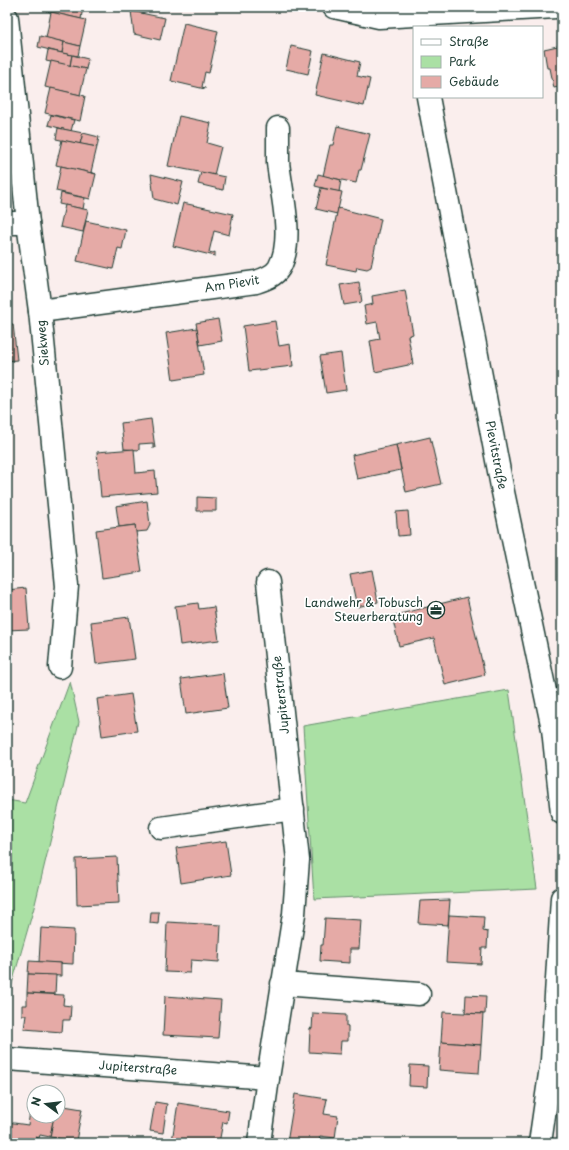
<svg xmlns="http://www.w3.org/2000/svg" width="569" height="1150" viewBox="0 0 569 1150" font-family="'Playpen Sans',sans-serif">
<style>
.green{fill:#aae0a4;stroke:#648e6c}
.building{fill:#e5aaa6;stroke:#1f3d34}
.lines{fill:none;stroke-linecap:round;stroke-linejoin:round}
.minor-casing{stroke:#1f3d34;stroke-width:25}
.minor{stroke:#fff;stroke-width:22}
.labels{text-anchor:middle;stroke-width:3.5;stroke-linejoin:round;paint-order:stroke}
.street-label{font-size:12px;fill:#1f3d34;stroke:#fff}
.poi-label{font-size:12px;fill:#1f3d34;stroke:#fff;text-anchor:end}
</style>
<rect width="100%" height="100%" fill="#faeeed"/>
<filter id="ink" filterUnits="userSpaceOnUse"><feTurbulence type="fractalNoise" baseFrequency=".025" numOctaves="2"/><feDisplacementMap in="SourceGraphic" scale="8" xChannelSelector="R" yChannelSelector="G"/><feConvolveMatrix kernelMatrix="1 2 1 2 8 2 1 2 1" color-interpolation-filters="sRGB"/></filter>
<g filter="url(#ink)">
<g class="green">
<path d="M70,681L79,722L35,904L7,1001V800L25,803Z"/>
<path d="M509,690L537,889L314,899L303,726Z"/>
</g>
<g class="building">
<path d="M47,7H83L81,19L46,11Z"/>
<path d="M131,11L165,18L160,40L134,34Z"/>
<path d="M51,12L86,20L80,46L46,38Z"/>
<path d="M184,23L218,31L209,73L205,72L202,87L205,88V89L171,81Z"/>
<path d="M40,36L64,42L62,53L38,47Z"/>
<path d="M64,42L80,46L78,56L62,53Z"/>
<path d="M562,45V86L554,88L550,68H547L544,49Z"/>
<path d="M291,46L313,51L308,74L286,69Z"/>
<path d="M48,50L72,55L70,66L46,61Z"/>
<path d="M324,53L360,62L357,76L370,79L364,106L315,95Z"/>
<path d="M72,55L88,59L86,69L70,66Z"/>
<path d="M51,61L86,69L80,95L45,87Z"/>
<path d="M51,88L85,96L80,121L45,113Z"/>
<path d="M51,115L74,120L71,131L48,125Z"/>
<path d="M179,116L211,123L207,143L221,147L214,175L168,166Z"/>
<path d="M337,126L370,134L361,170H359L356,183L323,176L330,145H333Z"/>
<path d="M58,128L83,133L80,144L56,139Z"/>
<path d="M83,133L99,137L97,147L80,144Z"/>
<path d="M62,140L97,147L91,172L96,174L56,165Z"/>
<path d="M61,166L96,174L90,199L56,191Z"/>
<path d="M201,172L225,177L223,190L198,184Z"/>
<path d="M151,174L183,182L177,205L154,199Z"/>
<path d="M318,174L341,180L339,192L315,186Z"/>
<path d="M321,188L342,192L337,214L316,209Z"/>
<path d="M61,193L85,198L83,209L59,204Z"/>
<path d="M183,203L233,214L229,235L214,231L209,252L213,253L215,252V256L173,246Z"/>
<path d="M65,205L88,210L83,232L60,227Z"/>
<path d="M338,208L381,219L371,267L367,269L357,267L356,271L326,265Z"/>
<path d="M86,221L126,230L122,249L118,248L113,269L77,261Z"/>
<path d="M359,282L362,302L344,305L340,285Z"/>
<path d="M405,290L413,334L408,336L413,364L375,372L370,341L380,339L377,322L367,324L364,306L373,304L372,296Z"/>
<path d="M218,319L222,341L200,345L196,323Z"/>
<path d="M275,321L279,346L290,344L293,366L249,371L243,326Z"/>
<path d="M7,324H13L17,360L7,361Z"/>
<path d="M197,328L204,375L173,380L166,333Z"/>
<path d="M341,353L346,390L326,393L320,356Z"/>
<path d="M151,419L155,448H153V443L139,444V450L124,449L121,423Z"/>
<path d="M430,437L441,484L406,492L396,445Z"/>
<path d="M396,445L401,470L357,479L352,455Z"/>
<path d="M134,449L136,473L155,471L157,492L101,497L97,452Z"/>
<path d="M197,497L216,498V511H197Z"/>
<path d="M147,501L150,525L147,531L136,532L135,525L119,527L116,506Z"/>
<path d="M408,511L410,535L398,536L396,512Z"/>
<path d="M135,525L142,572L102,578L96,530Z"/>
<path d="M372,570L378,602L357,607L350,574Z"/>
<path d="M26,588L29,629L7,630V590Z"/>
<path d="M467,597L485,675L445,685L434,638L399,646L392,616Z"/>
<path d="M198,603L199,609L214,607L219,640L180,645L175,606Z"/>
<path d="M129,617L135,659L96,664L91,622Z"/>
<path d="M223,673L228,708L186,714L181,679Z"/>
<path d="M131,694L137,731L102,736L97,699Z"/>
<path d="M226,841L231,875L181,883L176,848Z"/>
<path d="M117,857L119,903L77,905L76,859Z"/>
<path d="M450,900L448,925L418,923L420,901Z"/>
<path d="M151,912H159L158,924L150,923Z"/>
<path d="M449,915L484,917L483,931L488,932L487,948H482L481,964L446,962Z"/>
<path d="M325,918L361,920L359,949H350V963L320,961L321,945H323Z"/>
<path d="M167,922L221,925L219,962L191,960L190,973L165,972Z"/>
<path d="M41,928L74,930L73,964L39,962Z"/>
<path d="M29,961L61,963V976L28,974Z"/>
<path d="M28,974L56,975L55,994L27,993Z"/>
<path d="M27,993L64,995L63,1005L71,1006L70,1020H63L62,1032L24,1029L26,1015H22V1005H27Z"/>
<path d="M466,995L486,996L485,1014L465,1013Z"/>
<path d="M165,996L221,1000L218,1038L163,1035Z"/>
<path d="M443,1012L483,1014L481,1045L441,1042Z"/>
<path d="M313,1013L346,1015V1026H348V1041H341L340,1054L309,1052L310,1028L312,1029Z"/>
<path d="M441,1042L481,1045L479,1073L439,1070Z"/>
<path d="M410,1065L428,1066L427,1087L409,1086Z"/>
<path d="M295,1094L327,1099L324,1114L338,1116L335,1138L320,1136L319,1143H287Z"/>
<path d="M155,1102L167,1104L163,1133L150,1131Z"/>
<path d="M178,1103L229,1111L227,1123L223,1122L219,1143L172,1141Z"/>
<path d="M31,1104L34,1105V1116H54L50,1137L40,1135L39,1138L36,1137L35,1143L7,1142V1122L28,1125Z"/>
<path d="M58,1105L82,1109L76,1141L50,1137L54,1116H58Z"/>
</g>
<g class="lines">
<defs>
<g id="minor">
<path d="M334,7L379,17L556,7"/>
<path d="M7,18L28,223L40,311L67,586L60,667"/>
<path d="M428,97L503,492L553,729L562,813"/>
<path d="M7,223H28"/>
<path d="M40,311L256,282C265,279 274,276 279,268C295,240 281,193 278,162C278,150 278,139 278,128"/>
<path d="M161,828L293,809"/>
<path d="M282,984L419,994"/>
<path d="M7,1059L268,1078L259,1143"/>
<path d="M268,1078L294,914L298,860L268,582"/>
<path d="M540,1143L552,1060L562,898"/>
</g>
</defs>
<use href="#minor" class="minor-casing"/>
<use href="#minor" class="minor"/>
</g>
</g>
<defs>
<symbol id="office-ring" viewBox="-11 -11 22 22"><circle r="9.5" fill="#fff" stroke="#1f3d34" stroke-width="1.5"/><path d="M-6-3h4V-5.5h4V-3h4V5H-6ZM-1-4.5V-3h2v-1.5ZM-6 0V1H6V0Z" fill="#1f3d34"/></symbol>
</defs>
<g fill-rule="evenodd">
<use href="#office-ring" x="426" y="600" width="20" height="20"/>
</g>
<g class="labels">
<g class="street-label">
<text transform="translate(232 284) rotate(-9)" y="4">Am Pievit</text>
<text transform="translate(43 343) rotate(-95)" y="4">Siekweg</text>
<text transform="translate(496 455) rotate(79)" y="4">Pievitstraße</text>
<text transform="translate(281 695) rotate(-96)" y="4">Jupiterstraße</text>
<text transform="translate(138 1068) rotate(4)" y="4">Jupiterstraße</text>
</g>
<g class="poi-label">
<text x="423" y="607">Landwehr &amp; Tobusch<tspan x="423" dy="14">Steuerberatung</tspan></text>
</g>
</g>
<rect width="569" height="1150" fill="none" stroke="#fff" stroke-width="24"/>
<rect x="12" y="12" width="545" height="1126" fill="none" stroke="#1f3d34" stroke-width="1.5" filter="url(#ink)"/>
<rect x="413" y="26" width="130" height="72" fill="#ffffff" stroke="#a5b1ae"/>
<rect x="421" y="39" width="20" height="6" fill="#ffffff" stroke="#a5b1ae"/>
<text x="449" y="46" font-size="12" fill="#1f3d34">Straße</text>
<rect x="421" y="56" width="20" height="12" fill="#aae0a4" stroke="#a5b1ae"/>
<text x="449" y="66" font-size="12" fill="#1f3d34">Park</text>
<rect x="421" y="76" width="20" height="12" fill="#e5aaa6" stroke="#a5b1ae"/>
<text x="449" y="86" font-size="12" fill="#1f3d34">Gebäude</text>
<g transform="translate(46 1104) rotate(285)"><circle r="19" fill="#ffffff" stroke="#a5b1ae"/>
<path d="M0-3L7 15L0 10L-7 15Z" fill="#1f3d34"/>
<text y="-6" font-size="11" font-weight="bold" text-anchor="middle" fill="#1f3d34">N</text>
</g>
</svg>
